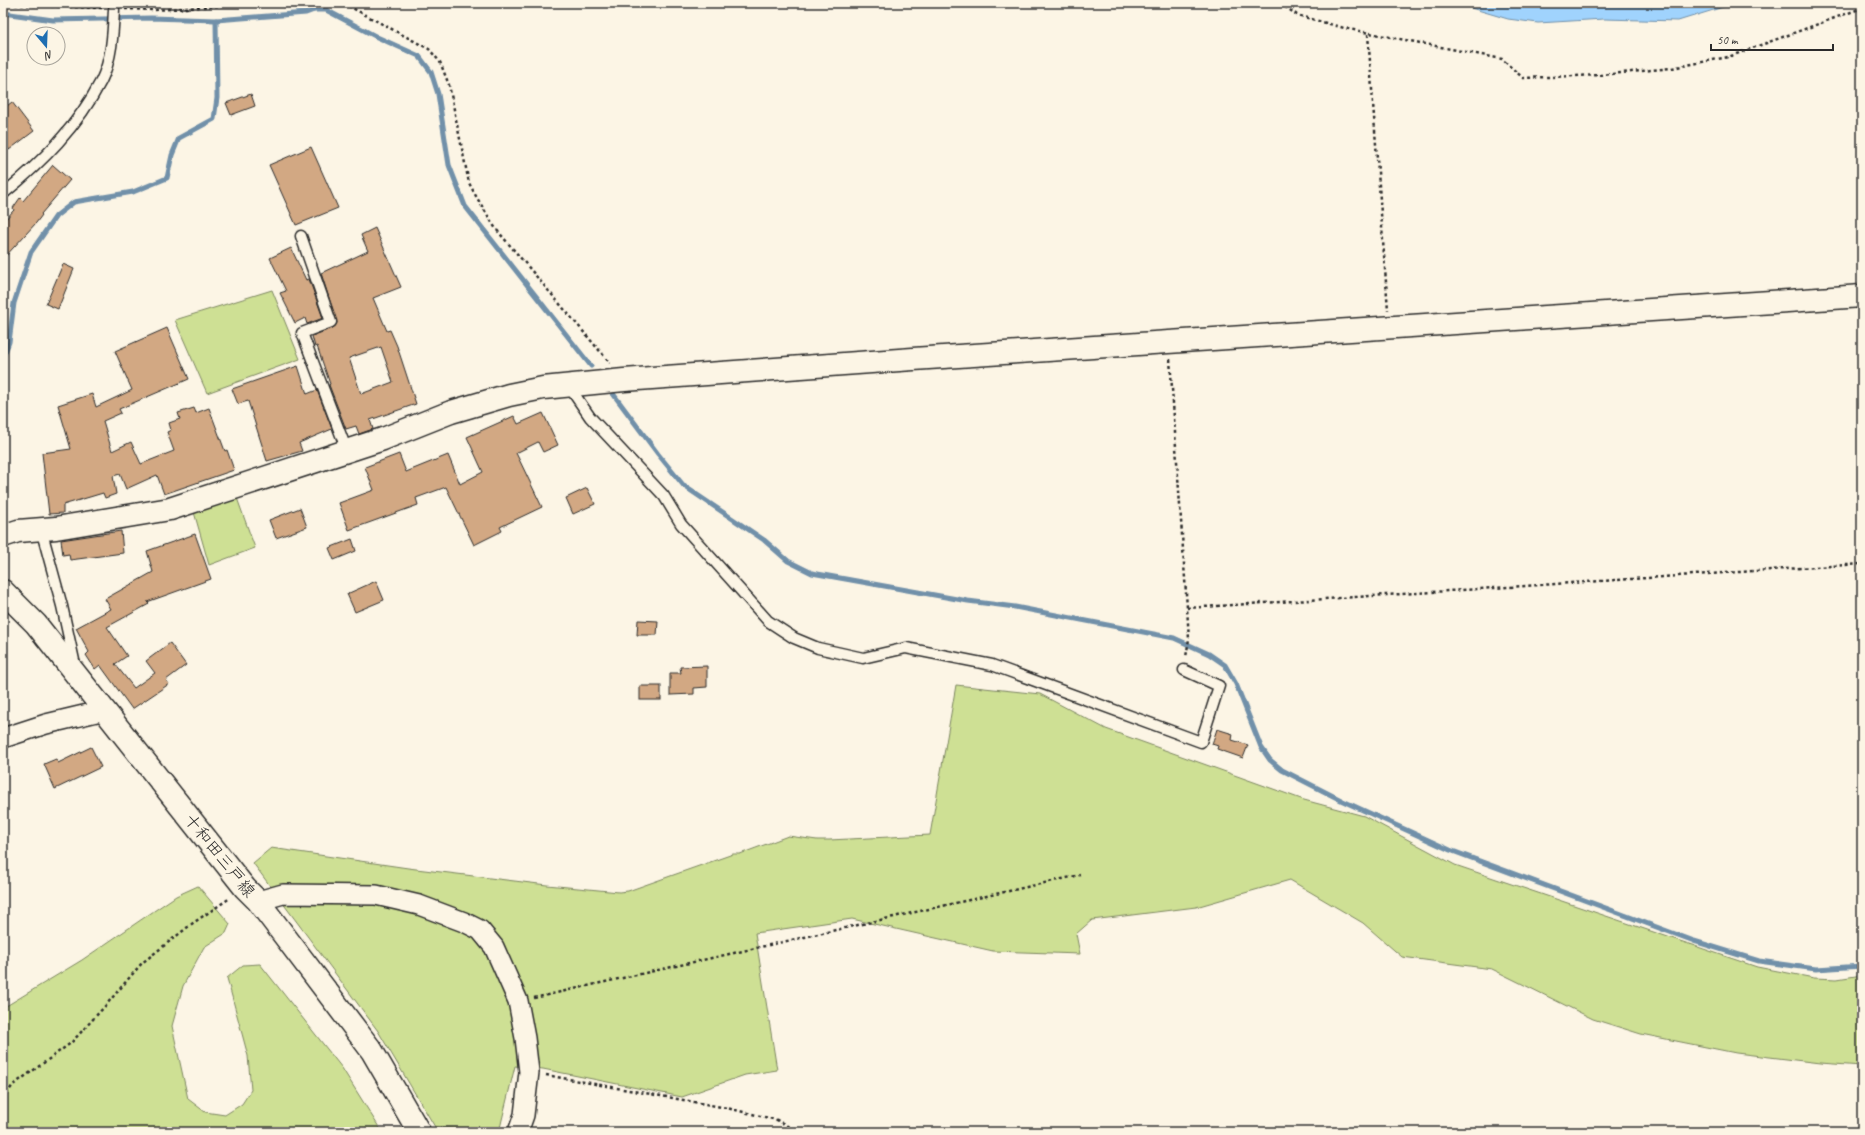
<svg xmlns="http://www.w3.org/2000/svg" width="1865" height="1135" viewBox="0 0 1865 1135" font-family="Caveat,'Klee One',sans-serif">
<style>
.green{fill:#cee094;stroke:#7c8660}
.water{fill:#a0d3fd;stroke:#7190a9}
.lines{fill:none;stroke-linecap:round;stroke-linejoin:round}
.stream{stroke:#7190a9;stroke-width:5}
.building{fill:#d2a883;stroke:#2b2b2b;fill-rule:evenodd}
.lane-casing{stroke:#2b2b2b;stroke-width:13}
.street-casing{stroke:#2b2b2b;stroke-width:22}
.secondary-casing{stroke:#2b2b2b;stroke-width:25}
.primary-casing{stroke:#2b2b2b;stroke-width:25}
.path{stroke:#2b2b2b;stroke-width:2.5;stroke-dasharray:3 3;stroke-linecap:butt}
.lane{stroke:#fcf5e5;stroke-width:10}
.street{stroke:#fcf5e5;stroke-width:19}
.secondary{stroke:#fcf5e5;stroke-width:22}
.primary{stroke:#fcf5e5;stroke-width:22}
.labels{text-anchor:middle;stroke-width:3;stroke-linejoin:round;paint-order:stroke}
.street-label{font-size:17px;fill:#2b2b2b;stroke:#fcf5e5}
</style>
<rect width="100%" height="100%" fill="#fcf5e5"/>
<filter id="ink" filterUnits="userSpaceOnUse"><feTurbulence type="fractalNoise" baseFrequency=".025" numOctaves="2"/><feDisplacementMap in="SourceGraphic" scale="8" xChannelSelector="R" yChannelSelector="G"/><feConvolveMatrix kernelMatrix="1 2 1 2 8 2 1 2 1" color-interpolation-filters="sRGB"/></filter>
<g filter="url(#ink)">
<g class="green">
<path d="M272,290L300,359L207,393L175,320Z"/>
<path d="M237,498L255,548L209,565L194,512Z"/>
<path d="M956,685L1040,694L1106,729L1304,800L1364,816L1455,865L1757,967L1814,978L1837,979L1862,975V1066L1820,1063L1736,1053L1641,1034L1593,1019L1492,969L1402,957L1363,923L1290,880L1196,907L1092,920L1076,934L1080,954L993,951L852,919L755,933L777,1070L745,1075L682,1097L543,1069L515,1066L500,1128L486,1131L435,1127L378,1031L253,863L271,848L408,868L547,885L619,892L628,891L733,854H740L788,836L817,840H829L930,835Z"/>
<path d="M198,886L230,924L226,933L204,947L183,986L172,1026L188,1099L205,1112L225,1115L242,1104L251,1090L248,1056L227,978L243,965L260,964L342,1068L382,1132H3V1008L82,960L176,896Z"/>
</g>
<path class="water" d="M1454,3H1736L1678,21L1604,19L1538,23L1508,19Z"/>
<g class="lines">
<g class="stream">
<path d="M313,5L314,10H326L377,37L419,56L431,72L438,94L449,165L465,206L591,366"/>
<path d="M3,13L53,20L151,18L216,20"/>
<path d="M3,357L9,342L14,303L31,252L56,216L74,202L133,192L167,178L172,155L179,138L214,119L217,98L216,20L306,13L314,10"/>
<path d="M611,391L658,454L684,486L764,540L788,561L812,573L968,601L1015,607L1174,638L1209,654L1225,665L1236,684L1261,747L1270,760L1282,770L1343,801L1450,850L1694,941L1759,961L1816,969L1862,966"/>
</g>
</g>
<g class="building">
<path d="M251,94L255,106L231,115L226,103Z"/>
<path d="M12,102L34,131L9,150L3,141V109Z"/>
<path d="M311,147L338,208L296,225L269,165Z"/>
<path d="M53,165L70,180L41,214L42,215L36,223L3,259V222L14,210L13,208L20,198L23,201Z"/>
<path d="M375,228L401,287L373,298L387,331L390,330L397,346L416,404L370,420L373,429L359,434L356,426L346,429L329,385L330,384L317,346L315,347L312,336L333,328L337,323L321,273L368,251L361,235ZM381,347L393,382L361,394L349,358Z"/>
<path d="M291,248L306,280L309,279L323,318L307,324L305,318L295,323L280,293L286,291L270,258Z"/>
<path d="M63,264L74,269L58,309L46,304Z"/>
<path d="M167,328L189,379L119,409L121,413L103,421L112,451L131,442L141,464L174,451L167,432L171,430L169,423L180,419L178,413L194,408L196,413L209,408L225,451L227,450L234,470L164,494L157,475L126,489L120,474L113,476L116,494L105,498L103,493L63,505V513L49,514L42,453L71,449L58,405L92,394L96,407L132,390L115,351Z"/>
<path d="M298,366L307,394L317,390L332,429L299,443L302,451L267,461L248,401L238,404L232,389Z"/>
<path d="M543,413L558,445L543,452L538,442L516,453L542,507L500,527L502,531L474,545L446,487L416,498L418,505L349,530L339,503L374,490L365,467L399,454L406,472L448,455L460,484L483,472L467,437L514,416L518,424Z"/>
<path d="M587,488L595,504L573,514L566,498Z"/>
<path d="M300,508L307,527L276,538L269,520Z"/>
<path d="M121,531L123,553L70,560L69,554L63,555L61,540Z"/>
<path d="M195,534L211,579L147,602L149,604L107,627L127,656L115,664L134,688L155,673L146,661L170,643L186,665L166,680L169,684L132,709L100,665L95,669L86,655L89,652L76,628L111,609L105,599L153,572L147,551Z"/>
<path d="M352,539L356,551L334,560L329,548Z"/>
<path d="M376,581L384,600L355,612L347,594Z"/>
<path d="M638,620L658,621L657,635H637Z"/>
<path d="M707,666V687L694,688V694L670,695V673H681L680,667Z"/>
<rect x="640" y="686" width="21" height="14"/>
<path d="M1217,729L1233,734L1232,740L1248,745L1243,758L1217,749L1218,746L1212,744Z"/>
<path d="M91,747L101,767L55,789L44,764L56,759L58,763Z"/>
</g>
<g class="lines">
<defs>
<g id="lane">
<path d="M3,194C42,162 78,126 101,81C112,59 113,32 114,9"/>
<path d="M301,236L331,322L302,333L347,451"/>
<path d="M568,385L590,417L664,496L681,524L768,621L794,638L818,648L863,658L906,648L992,665L1201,742L1219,686L1184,670"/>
<path d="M41,529L62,606L75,665"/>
</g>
<g id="street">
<path d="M3,738L46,724L105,710"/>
<path d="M258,901L283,894L376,895L419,905L464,922L480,930L494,947L518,1001L525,1038L529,1072L524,1115L518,1132"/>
</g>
<path id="secondary" d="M3,536L18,531L56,528L170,509L383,439L451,412L509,395L543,388L624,380L913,359L1862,296"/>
<path id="primary" d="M3,591L36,624L245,888L258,901L372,1051L419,1132"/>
</defs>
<use href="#lane" class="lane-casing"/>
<use href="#street" class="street-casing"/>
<use href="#secondary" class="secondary-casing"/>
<use href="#primary" class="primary-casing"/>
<g class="path">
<path d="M343,3L429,49L440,62L449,85L469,183L477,198L496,229L610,363"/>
<path d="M1280,3L1297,15L1344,28L1502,59L1523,78L1601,75L1672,68L1728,57L1862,8"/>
<path d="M3,4L102,8"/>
<path d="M125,9L155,10L263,3"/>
<path d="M1368,34L1388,310"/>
<path d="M1170,359L1187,608L1189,639L1186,657"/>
<path d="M1187,608L1862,564"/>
<path d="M534,998L1080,875"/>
<path d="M546,1075L727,1108L777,1120L798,1132"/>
<path d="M3,1099L13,1085L71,1043L106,1005L142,963L193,923L230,898"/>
</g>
<use href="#lane" class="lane"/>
<use href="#street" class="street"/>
<use href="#secondary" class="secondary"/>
<use href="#primary" class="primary"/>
</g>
</g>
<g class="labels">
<g class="street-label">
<text transform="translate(220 855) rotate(51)" y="6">十和田三戸線</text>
</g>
</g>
<rect width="1865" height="1135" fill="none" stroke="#fcf5e5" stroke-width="16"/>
<rect x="8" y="8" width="1849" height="1119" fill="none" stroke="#2b2b2b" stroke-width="1.5" filter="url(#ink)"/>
<g transform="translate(46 46) rotate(161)"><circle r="19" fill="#fcf5e5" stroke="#a8a49b"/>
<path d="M0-3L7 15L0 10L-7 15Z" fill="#1f6fb2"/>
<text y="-6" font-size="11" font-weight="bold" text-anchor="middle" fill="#2b2b2b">N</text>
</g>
<path d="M1711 44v6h122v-6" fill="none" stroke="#2b2b2b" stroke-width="2"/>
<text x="1717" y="44" font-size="12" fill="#2b2b2b" stroke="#fcf5e5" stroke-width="3" paint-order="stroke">50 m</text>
</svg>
